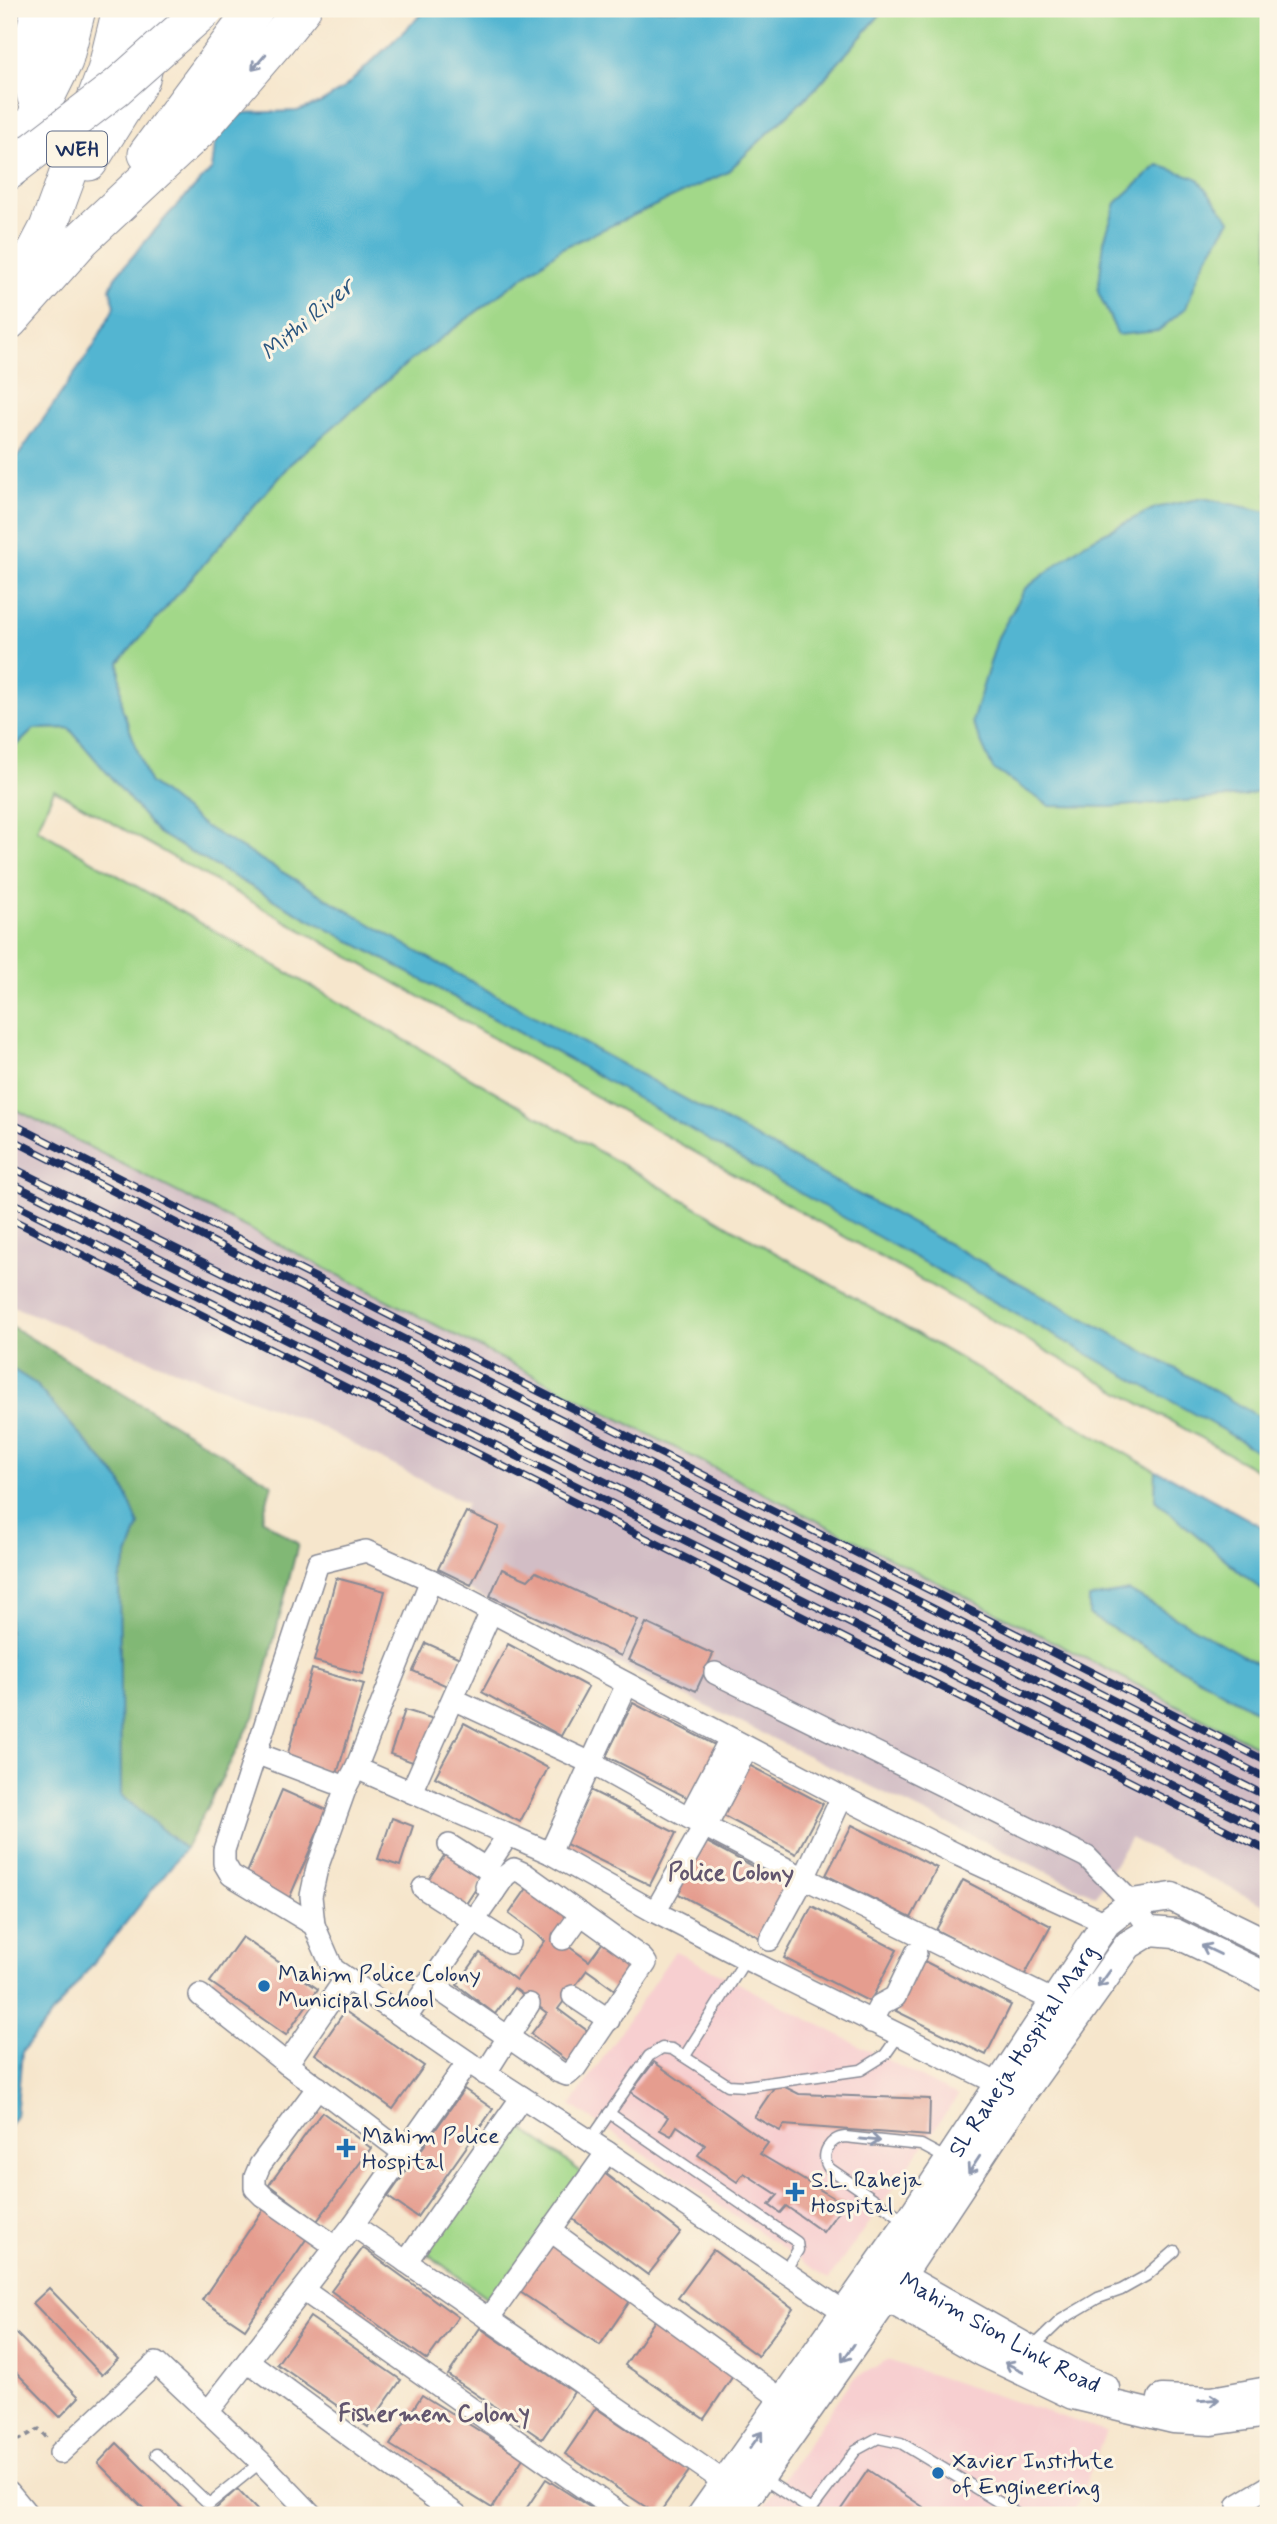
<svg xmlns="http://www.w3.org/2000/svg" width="1277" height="2524" viewBox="0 0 1277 2524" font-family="Mynerve,sans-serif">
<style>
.built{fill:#f7cfd0}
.industrial{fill:#d2bdc5}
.green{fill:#a2d889;stroke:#5e8474;stroke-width:2}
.forest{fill:#81b875;stroke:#4e746a;stroke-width:2}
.water{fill:#53b5d1;stroke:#377298;stroke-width:2}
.building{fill:#e59d8f}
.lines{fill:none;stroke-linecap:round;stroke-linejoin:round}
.lane-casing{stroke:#888a95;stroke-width:13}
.street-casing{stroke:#888a95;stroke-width:24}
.secondary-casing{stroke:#888a95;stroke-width:31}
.highway-casing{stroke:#888a95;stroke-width:39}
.path{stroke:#888a95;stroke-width:3.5;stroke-dasharray:5 5;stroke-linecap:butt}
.lane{stroke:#fff;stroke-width:10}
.street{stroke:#fff;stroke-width:21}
.secondary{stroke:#fff;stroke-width:28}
.highway{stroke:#fff;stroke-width:37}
.rail-casing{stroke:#1b2f5e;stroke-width:8}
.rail{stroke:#fcf5e5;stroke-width:5;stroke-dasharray:16;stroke-linecap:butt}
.highway-bridge-casing{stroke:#888a95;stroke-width:39;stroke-linecap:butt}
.highway-bridge{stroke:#fff;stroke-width:37}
.oneway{stroke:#8d97ae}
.poi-dot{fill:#1f6fb2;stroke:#fcf5e5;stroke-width:2.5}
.labels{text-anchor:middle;stroke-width:6;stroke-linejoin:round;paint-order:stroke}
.shield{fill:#fcf5e5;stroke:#5e6a86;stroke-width:2}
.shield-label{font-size:21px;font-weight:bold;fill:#1b2f5e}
.poi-label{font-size:23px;fill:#1b2f5e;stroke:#fcf5e5;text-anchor:start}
.street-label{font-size:23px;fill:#1b2f5e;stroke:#fcf5e5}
.water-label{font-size:24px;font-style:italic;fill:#2c5780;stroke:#fcf5e5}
.neighbourhood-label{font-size:24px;font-weight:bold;fill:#62566f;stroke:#fcf5e5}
</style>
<rect width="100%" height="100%" fill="#fcf5e5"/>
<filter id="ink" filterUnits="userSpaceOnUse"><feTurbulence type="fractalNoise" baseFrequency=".0143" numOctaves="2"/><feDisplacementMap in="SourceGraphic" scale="14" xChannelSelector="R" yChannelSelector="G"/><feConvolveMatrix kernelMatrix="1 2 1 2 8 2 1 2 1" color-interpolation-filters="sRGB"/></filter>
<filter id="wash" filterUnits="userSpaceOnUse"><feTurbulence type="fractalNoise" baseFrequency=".00686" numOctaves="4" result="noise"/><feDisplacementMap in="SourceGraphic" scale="28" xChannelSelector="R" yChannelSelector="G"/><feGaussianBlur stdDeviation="1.57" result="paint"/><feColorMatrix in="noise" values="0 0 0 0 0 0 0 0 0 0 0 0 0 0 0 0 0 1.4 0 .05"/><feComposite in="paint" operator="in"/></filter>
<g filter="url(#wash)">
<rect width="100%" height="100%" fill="#f6e6cc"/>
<g class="built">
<path d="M675,1951L958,2096L829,2279L571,2105Z"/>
<path d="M887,2360L1106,2431L1073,2515H758L852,2380Z"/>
</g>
<path class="industrial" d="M9,1106L1268,1752V1907L1130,1838L1096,1896L433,1573L467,1504L317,1425L9,1305Z"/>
<g class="green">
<path d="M885,9H1268V1422L1194,1379L423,955L204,826L149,782L122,708L119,662L290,464L405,365L562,248L726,173L817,87Z"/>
<path d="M69,728L158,833L285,906L574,1062L1221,1429L1268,1458V1476L54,790L37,829L1156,1471L1155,1500L1268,1595V1661L1259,1665L1129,1591L1089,1615L1247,1706L1268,1716V1752L9,1106V753L34,729Z"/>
<path d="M515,2123L584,2174L490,2300L421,2249Z"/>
</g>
<path class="forest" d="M9,1325L272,1484L262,1519L298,1544L255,1715L185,1849L121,1796L119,1581L139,1525L121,1481L34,1383L9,1367Z"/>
<g class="water">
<path d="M427,9H885L817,87L726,173L562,248L405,365L290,464L119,662L122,708L149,782L204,826L423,955L1194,1379L1268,1422V1458L1221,1429L807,1197L574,1062L285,906L158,833L69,728L34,729L9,753V469L93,347L115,306L110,289L115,277L168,215L212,169L217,127L243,113L297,111L320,103L343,89Z"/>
<path d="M1158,165L1197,178L1230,220L1202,266L1186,308L1158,331L1118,335L1098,292L1104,241L1116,203Z"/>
<path d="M1203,498L1268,512V789L1245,796L1110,807L1050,806L993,769L972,722L998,637L1025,589L1086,542L1155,508Z"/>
<path d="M9,1367L34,1383L121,1481L139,1525L119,1581L121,1795L185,1849L22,2052L16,2116L9,2126Z"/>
<path d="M1156,1471L1170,1476L1268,1530V1595L1155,1500Z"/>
<path d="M1129,1591L1259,1665L1268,1661V1716L1247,1706L1089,1615V1598Z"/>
</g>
<g id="blocks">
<g class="building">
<path d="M466,1512L499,1527L471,1585L438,1569Z"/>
<path d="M502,1569L528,1580L536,1572L638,1620L621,1656L490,1596Z"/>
<path d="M336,1578L385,1591L363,1674L314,1661Z"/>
<path d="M646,1623L713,1654L696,1691L629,1660Z"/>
<path d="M426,1643L460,1658L447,1686L413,1671Z"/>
<path d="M508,1644L588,1687L561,1736L482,1692Z"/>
<path d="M312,1669L364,1684L337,1774L286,1760Z"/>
<path d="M633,1703L723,1749L696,1802L606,1756Z"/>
<path d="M405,1710L437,1720L421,1765L390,1754Z"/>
<path d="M464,1723L548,1768L520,1822L435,1777Z"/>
<path d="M743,1762L823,1804L796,1854L716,1812Z"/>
<path d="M282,1790L327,1810L289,1899L244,1880Z"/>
<path d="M590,1790L676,1833L650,1885L564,1843Z"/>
<path d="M392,1818L413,1826L400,1866L378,1859Z"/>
<path d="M852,1825L937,1868L911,1918L826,1875Z"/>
<path d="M703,1840L789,1886L760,1938L675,1892Z"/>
<path d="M448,1850L472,1872L474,1868L485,1875L464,1907L426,1883Z"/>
<path d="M963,1880L1051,1926L1024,1976L936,1930Z"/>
<path d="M530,1884L570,1913L554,1936L589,1961L606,1938L643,1966L622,1995L587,1970L558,2009L593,2035L571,2064L531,2034L547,2013L514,1988L495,2014L457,1985L480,1953L516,1980L545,1941L509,1914Z"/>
<path d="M812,1906L897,1950L870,2002L784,1958Z"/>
<path d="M242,1937L318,1989L286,2035L210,1982Z"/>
<path d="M922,1960L1011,2005L986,2055L896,2011Z"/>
<path d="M345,2011L424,2066L393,2109L315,2054Z"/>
<path d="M654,2062L768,2143L760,2154L844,2204L823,2232L786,2206L780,2213L769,2205L778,2195L744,2173L737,2182L698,2155L705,2145L677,2126L671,2136L660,2130L668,2117L631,2092Z"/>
<path d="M777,2083L799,2094L930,2099L929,2136L784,2125L780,2131L754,2117Z"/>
<path d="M464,2089L493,2109L417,2217L388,2197Z"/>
<path d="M322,2112L371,2148L317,2221L269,2185Z"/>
<path d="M604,2173L681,2232L648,2275L570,2217Z"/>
<path d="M266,2205L309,2235L245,2329L202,2300Z"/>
<path d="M549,2243L632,2298L600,2345L517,2290Z"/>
<path d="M363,2248L458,2317L427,2360L331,2291Z"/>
<path d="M713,2250L793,2308L758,2356L678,2298Z"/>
<path d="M49,2288L118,2359L102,2375L33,2303Z"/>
<path d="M658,2316L737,2370L704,2419L625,2365Z"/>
<path d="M310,2317L401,2380L368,2427L277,2364Z"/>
<path d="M10,2327L79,2397L60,2417L9,2365Z"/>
<path d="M480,2328L574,2392L542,2439L448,2375Z"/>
<path d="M422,2395L523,2458L492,2508L390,2445Z"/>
<path d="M596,2408L689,2471L658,2515L565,2454Z"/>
<path d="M117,2443L185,2511L180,2515H150L98,2463Z"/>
<path d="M868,2470L935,2515H837Z"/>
<path d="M546,2479L602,2515H522Z"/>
<path d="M237,2489L257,2510L252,2515H209Z"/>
</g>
</g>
</g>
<g filter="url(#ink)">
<use href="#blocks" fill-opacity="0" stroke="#888a95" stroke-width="2"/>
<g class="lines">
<defs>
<g id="lane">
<path d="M685,2056L746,1959"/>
<path d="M609,2113L797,2242L798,2250L784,2272"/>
<path d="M590,2141L649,2056L662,2048L672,2049L728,2085L746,2086L861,2070L885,2055L899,2035"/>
<path d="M906,2221L829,2168C819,2155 830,2138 845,2137L921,2145L949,2160"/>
<path d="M1032,2348L1061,2320L1098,2298L1121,2290L1146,2276L1175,2251"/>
<path d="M156,2454L209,2504L261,2462"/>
<path d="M761,2477L811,2510L856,2450L878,2438L901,2443L1020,2515"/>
</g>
<g id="street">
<path d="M715,1673L1087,1857L1132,1903L1151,1931"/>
<path d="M453,1699L591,1763L704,1826L804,1878L1054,2001"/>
<path d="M258,1754L346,1787"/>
<path d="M356,1768L431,1580L842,1797L956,1854L1106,1923"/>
<path d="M411,1792L491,1612"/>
<path d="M689,1817L730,1739"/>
<path d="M706,1827L747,1748"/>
<path d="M449,1845L490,1871V1877L486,1886L494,1892"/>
<path d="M550,1853L627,1684"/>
<path d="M486,1868L508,1835"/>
<path d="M423,1888L509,1943"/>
<path d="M655,1912L704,1826"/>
<path d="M314,1925L231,1875L224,1863V1850L318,1563L366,1551L431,1580"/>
<path d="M563,1939L581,1914"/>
<path d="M770,1940L804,1878L842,1797"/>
<path d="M346,1978L287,2064L404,2153"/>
<path d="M200,1995L287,2064"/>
<path d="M573,1996L609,2020"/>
<path d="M405,2019L505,1876L514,1869L525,1874L642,1958L646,1963L575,2068L567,2075L559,2072L428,1982"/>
<path d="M871,2022L880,2005L895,1997L916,1953"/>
<path d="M485,2074L529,2004"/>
<path d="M318,2087L260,2165L255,2177V2188L263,2196L336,2247"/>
<path d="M353,2225L736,2490"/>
<path d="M551,2231L795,2409"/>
<path d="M406,2262L522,2097"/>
<path d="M303,2290L622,2515"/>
<path d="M488,2319L607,2152"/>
<path d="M855,2319L607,2152L468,2062L333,1969L314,1925L311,1896L317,1868L346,1787L356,1768L550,1853L655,1912L746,1959L1013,2091"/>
<path d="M248,2361L457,2515"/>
<path d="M208,2412L353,2225L468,2062"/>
<path d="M60,2453L156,2363L261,2462L312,2515"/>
<path d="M9,2492L28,2515"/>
<path d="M1238,2505L1268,2487"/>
</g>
<g id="secondary">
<path id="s1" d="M884,2273L901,2277L1030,2350L1081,2378L1105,2388"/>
<path d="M879,2280L887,2297L983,2352L1073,2395L1173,2419L1212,2421L1254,2415L1268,2410"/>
<path d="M1162,2399L1212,2401L1268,2391"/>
<path id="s2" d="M702,2515L908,2223L1106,1923L1132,1903L1172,1897L1268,1944"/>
<path d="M734,2515L887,2297L1021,2095L1128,1945L1151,1931L1175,1933L1268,1978"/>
</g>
<g id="highway">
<path d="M40,110C25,67 30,52 40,9"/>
<path d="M147,154L255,9"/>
<path d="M89,162L141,79L158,9"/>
<path d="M9,171L64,61L77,9"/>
<path d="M12,297L48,228L106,71L121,9"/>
<path d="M9,321L82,239L203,126L277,40L302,9"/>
</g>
</defs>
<use href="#lane" class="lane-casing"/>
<use href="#street" class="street-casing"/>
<use href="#secondary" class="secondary-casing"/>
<use href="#highway" class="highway-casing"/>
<path class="path" d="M9,2445L39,2429L47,2438"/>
<use href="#lane" class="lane"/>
<use href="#street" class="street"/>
<use href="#secondary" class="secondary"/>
<use href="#highway" class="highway"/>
<defs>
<g id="rail">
<path d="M9,1122L1268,1762"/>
<path d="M9,1138L1268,1779"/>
<path d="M9,1166L676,1497L1268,1797"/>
<path d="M9,1182L1268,1815"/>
<path d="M9,1201L1268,1833"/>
<path d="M9,1218L1268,1851"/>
</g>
</defs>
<use href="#rail" class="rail-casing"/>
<use href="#rail" class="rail"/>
<defs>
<path id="highway-bridge" d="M9,170L117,87L205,9"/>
</defs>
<use href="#highway-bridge" class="highway-bridge-casing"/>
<use href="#highway-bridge" class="highway-bridge"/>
</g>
<defs><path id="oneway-shaft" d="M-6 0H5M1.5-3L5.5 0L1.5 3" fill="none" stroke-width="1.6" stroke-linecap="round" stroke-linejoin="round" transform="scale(1.75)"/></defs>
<g class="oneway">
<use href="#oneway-shaft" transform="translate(259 62) rotate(131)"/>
<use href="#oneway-shaft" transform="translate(1211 1950) rotate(-154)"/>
<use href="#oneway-shaft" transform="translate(1104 1979) rotate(126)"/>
<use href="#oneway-shaft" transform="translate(870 2140) rotate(6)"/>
<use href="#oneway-shaft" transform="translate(974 2165) rotate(123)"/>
<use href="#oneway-shaft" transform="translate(848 2353) rotate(125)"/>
<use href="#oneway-shaft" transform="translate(1014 2367) rotate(-154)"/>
<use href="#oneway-shaft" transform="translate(1209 2400) rotate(-4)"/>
<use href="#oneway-shaft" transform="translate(756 2440) rotate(-54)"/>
</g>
</g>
<g class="poi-dot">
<circle cx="264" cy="1986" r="7"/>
<path d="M342.5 2137.5h7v7h7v7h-7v7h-7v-7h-7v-7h7z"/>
<path d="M791.5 2181.5h7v7h7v7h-7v7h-7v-7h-7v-7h7z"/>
<circle cx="938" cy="2473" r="7"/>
</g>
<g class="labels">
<rect class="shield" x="47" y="131.5" width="60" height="35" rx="5"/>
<g class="shield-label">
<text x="77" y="156">WEH</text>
</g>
<g class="poi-label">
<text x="278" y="1981">Mahim Police Colony<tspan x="278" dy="26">Municipal School</tspan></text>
<text x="362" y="2143">Mahim Police<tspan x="362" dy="26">Hospital</tspan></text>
<text x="811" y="2187">S.L. Raheja<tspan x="811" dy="26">Hospital</tspan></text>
<text x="952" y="2468">Xavier Institute<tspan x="952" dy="26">of Engineering</tspan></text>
</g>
<g class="street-label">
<text dy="8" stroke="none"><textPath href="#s2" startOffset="564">SL Raheja Hospital Marg</textPath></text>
<text dy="8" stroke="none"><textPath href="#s1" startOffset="131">Mahim Sion Link Road</textPath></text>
</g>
<g class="water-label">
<text transform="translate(307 319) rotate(-40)" y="8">Mithi River</text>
</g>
<g class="neighbourhood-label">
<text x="731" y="1880">Police Colony</text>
<text x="434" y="2421">Fishermen Colony</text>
</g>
</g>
<rect width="1277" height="2524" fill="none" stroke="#fcf5e5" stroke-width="35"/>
</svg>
